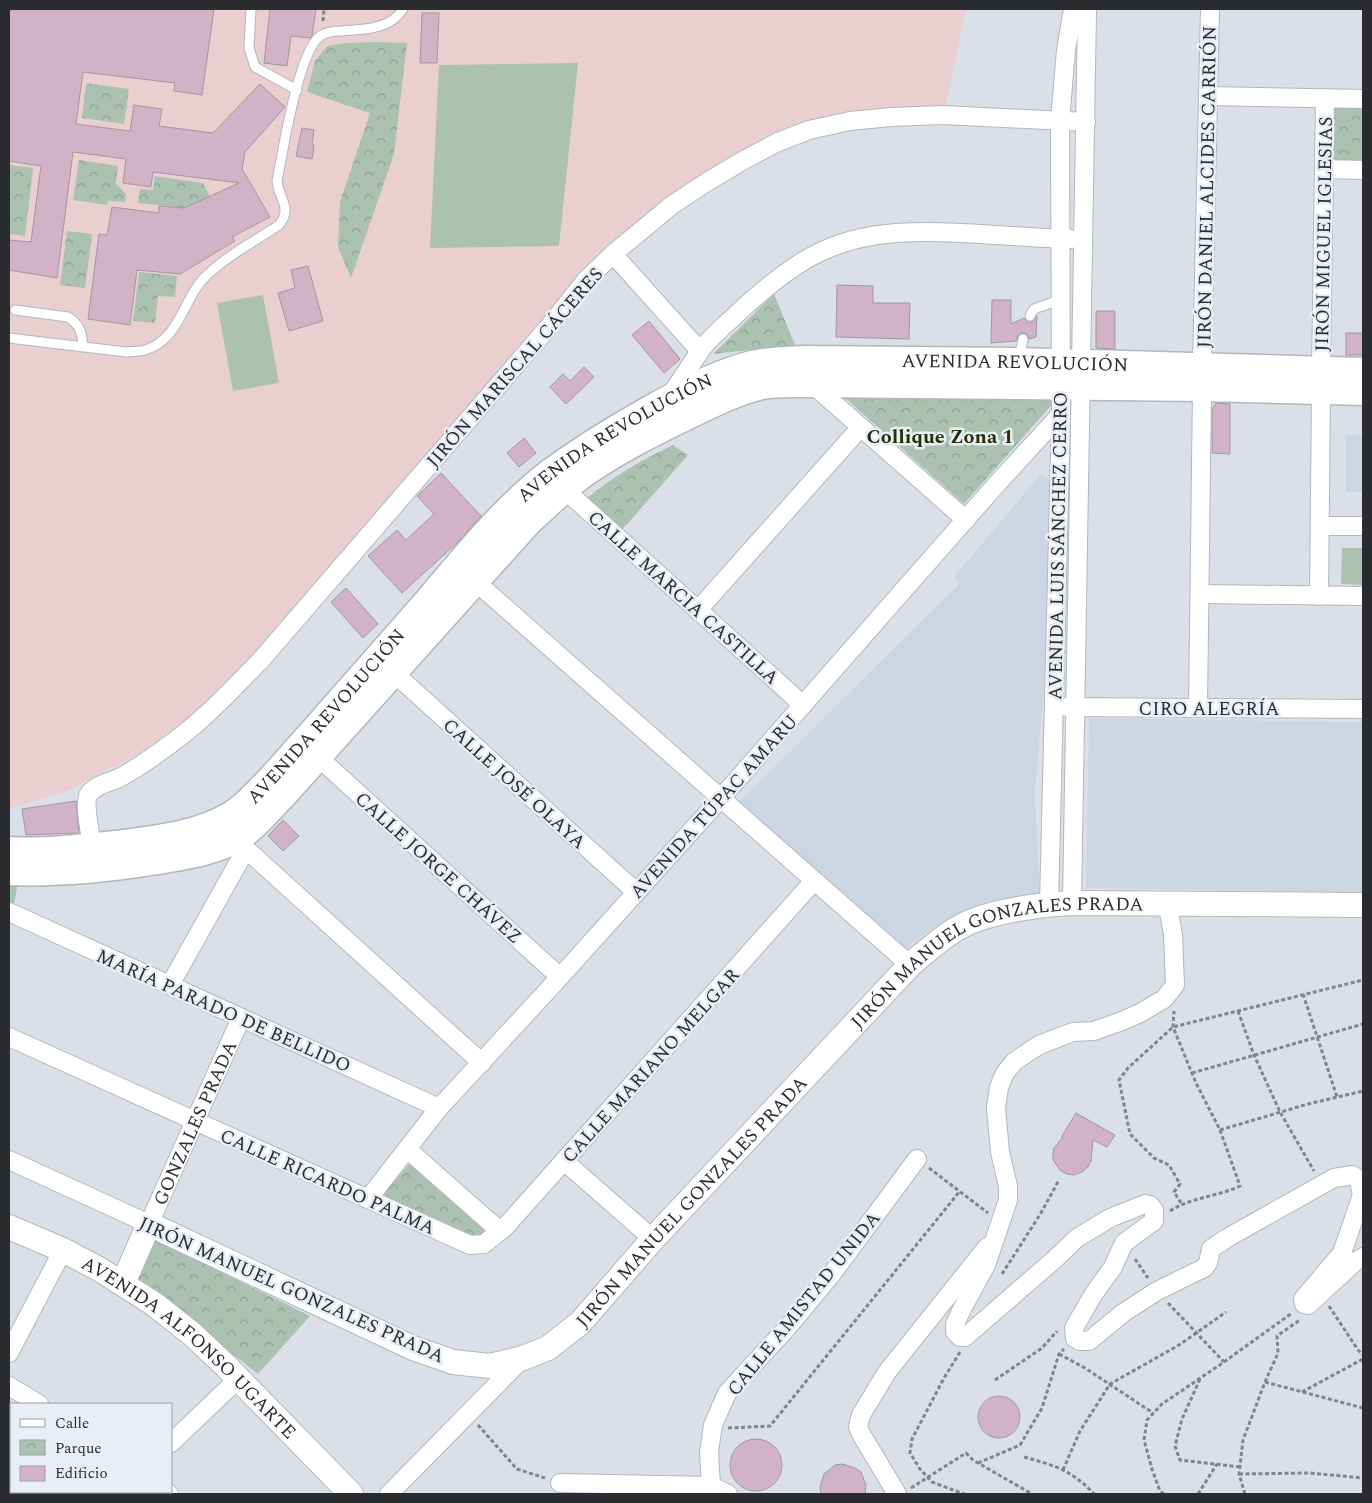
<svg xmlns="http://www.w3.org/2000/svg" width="1372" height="1503" viewBox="0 0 1372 1503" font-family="Spectral,serif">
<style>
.built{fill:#ccd5e2}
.medical{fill:#e9cfd0}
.park{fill:url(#park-crowns)}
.garden{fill:#abc2b3}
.building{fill:#d1b2c6;stroke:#a0989d}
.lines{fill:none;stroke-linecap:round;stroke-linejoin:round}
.lane-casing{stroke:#b2b6be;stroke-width:11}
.street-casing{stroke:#b2b6be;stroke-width:20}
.secondary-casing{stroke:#b2b6be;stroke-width:26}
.primary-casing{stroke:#b2b6be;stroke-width:29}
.path{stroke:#81848a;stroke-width:3;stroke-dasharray:4 2.5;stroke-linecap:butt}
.lane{stroke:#fff;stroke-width:9}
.street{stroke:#fff;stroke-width:18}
.secondary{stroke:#fff;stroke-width:24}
.primary{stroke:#fff;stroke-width:26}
.labels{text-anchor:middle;stroke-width:5;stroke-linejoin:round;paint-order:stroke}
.street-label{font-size:19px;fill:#2a2c2f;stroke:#e9edf5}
.neighbourhood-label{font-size:20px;font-weight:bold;fill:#293008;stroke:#e9edf5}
</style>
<defs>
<pattern id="park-crowns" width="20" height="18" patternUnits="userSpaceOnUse" patternTransform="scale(1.25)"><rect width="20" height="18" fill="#abc2b3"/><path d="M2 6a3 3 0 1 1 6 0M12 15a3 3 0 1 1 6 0" fill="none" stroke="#8b9e92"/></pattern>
</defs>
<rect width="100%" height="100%" fill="#dbe0e8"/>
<g class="built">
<rect x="1346" y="435" width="17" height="57"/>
<path d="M1040,475H1045L1052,482L1046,661L1035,794L1040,894L1001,898L967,910L938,924L906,948L740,801L960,583L954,577Z"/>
<path d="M1089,718L1363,722V892L1086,888Z"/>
<path d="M9,1401L14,1404H11V1492H84L82,1494H9Z"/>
</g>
<path class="medical" d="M9,9H966L946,106L901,107L859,112L667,202L259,651L204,706L142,752L67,791L9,809Z"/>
<g class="park">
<path d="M376,42L407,43L394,154L351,278L338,247L340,202L370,113L307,92L315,61L327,46L345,43Z"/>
<path d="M86,83L129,89L124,124L82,118Z"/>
<path d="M1333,106L1363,107V161L1332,160Z"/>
<path d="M79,160L118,166L116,183L126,194L125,202L108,201L107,205L73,200Z"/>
<path d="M9,165L33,168L25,236L9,234Z"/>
<path d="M155,176L203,183L210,197L184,208L138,203L140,189L153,190Z"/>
<path d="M67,231L92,234L85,288L60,285Z"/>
<path d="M139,272L177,276L175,297L158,296L155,323L133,321Z"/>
<path d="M774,294L795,345L713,354Z"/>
<path d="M842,395L1056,400L964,504Z"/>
<path d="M673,445L688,455L621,531L586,499C613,476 642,460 673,445Z"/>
<path d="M412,1161L493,1231L478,1240L386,1199L384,1193Z"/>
<path d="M155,1239L310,1316L258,1374L137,1278Z"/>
</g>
<g class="garden">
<path d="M578,63L559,246L430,248L439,65Z"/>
<path d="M263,295L279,383L233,391L217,303Z"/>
<path d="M1342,548H1363V585L1341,584Z"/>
<path d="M9,883H18L13,909L9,907Z"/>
</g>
<g class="building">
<path d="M9,9H214L202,95L174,91L175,83L83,72L76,124L130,131L134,105L162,109L159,126L213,133L260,84L285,107L245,152L242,169L270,217L232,237L235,241L180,274L137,270L130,325L88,319L99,234L107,235L112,207L159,213V206L184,208L239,183L153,172L151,187L123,183L126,159L73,152L57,278L9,270V240L31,242L41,166L9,161Z"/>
<path d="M270,9H316L312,36L310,38L291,36L287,66L264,63Z"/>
<path d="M422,13H439L437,63H420Z"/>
<path d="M302,128L314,130L312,145H314L312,159L296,156Z"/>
<path d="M308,266L323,321L289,331L278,293L295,288L291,270Z"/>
<path d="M837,285L873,286V303H910L909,339L836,337Z"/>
<path d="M992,300H1011V324L1024,318L1027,322H1033L1037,316L1036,337L1029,339L1027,334L1022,333L1018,335L1016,341L991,343Z"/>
<path d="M1096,311H1115V349L1096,348Z"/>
<path d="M649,321L680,359L664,373L632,335Z"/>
<rect x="1346" y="333" width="17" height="22"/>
<path d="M584,367L594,377L566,404L550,387L563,374L570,381Z"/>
<path d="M1216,403L1230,404V454L1212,453V409Z"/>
<path d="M524,438L536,453L519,467L507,453Z"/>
<path d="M441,473L481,516L459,541L402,593L368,556L397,530L406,540L434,514L417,496Z"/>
<path d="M346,588L378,624L363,638L331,602Z"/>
<path d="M76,801L79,833L26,835L22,809Z"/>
<path d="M283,820L299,836L283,851L268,836Z"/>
<path d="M1076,1113L1115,1135L1107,1147L1093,1140L1091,1161L1088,1167L1082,1172L1074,1175L1067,1174L1060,1170L1053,1160V1154L1054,1148L1062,1138V1136Z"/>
<circle cx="999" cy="1417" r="21"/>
<circle cx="756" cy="1465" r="26"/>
<path d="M842,1464L855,1468L861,1472L866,1485L865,1494H821L820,1487L824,1474L835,1465Z"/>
</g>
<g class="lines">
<defs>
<g id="lane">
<path d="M251,9L249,48L255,67L297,90"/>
<path d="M15,310L68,317C80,325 82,332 83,347"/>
<path d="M1030,316L1034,309L1059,300"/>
<path d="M9,338L126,352C132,351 139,352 145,350C181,339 183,297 207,275C228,255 255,241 279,225C293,208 279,200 277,181C283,151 298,53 320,36C326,32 335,31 342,31C364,29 390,30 403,9"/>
<path d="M1019,358L1023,339"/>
</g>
<g id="street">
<path d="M1208,96L1363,99"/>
<path d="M1324,169L1363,170"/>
<path d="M613,254L700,351"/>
<path d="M1202,366L1210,9"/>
<path d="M1321,370L1325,98"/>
<path d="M812,384L966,520"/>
<path d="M670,396C680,381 690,366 700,351C712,335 729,322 743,308C792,264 828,238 896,233C954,229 1013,238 1071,239"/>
<path d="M564,489L803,705"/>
<path d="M1320,526H1363"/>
<path d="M468,575L910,965"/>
<path d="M1200,594L1363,596"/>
<path d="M1319,596L1321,392"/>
<path d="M698,610L861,427"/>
<path d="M394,673L636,892"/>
<path d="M1066,707L1363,709"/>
<path d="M1198,708L1202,388"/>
<path d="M318,757L560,977"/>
<path d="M242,835L246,849L482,1063"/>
<path d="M92,847C91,836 83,802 89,794C95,785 110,782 119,778C138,768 156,755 173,742C205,719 232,689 260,661L546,330L586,280L613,254L672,205L707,182L742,161L778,142L809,130L850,121L891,117L943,115L1086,122"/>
<path d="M1072,903L1087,9"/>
<path d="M1167,903L1173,934L1175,985L1164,999L1140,1013L1122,1021L1094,1031L1073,1032L1039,1045L1015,1061L1005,1073L999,1087L996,1108L1000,1152L1008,1186V1200L986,1265L962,1309L955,1324V1332L960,1337H965L1055,1259L1077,1238L1110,1218L1145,1204L1150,1205L1154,1210V1221L1124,1243L1113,1267L1093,1295L1074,1328L1075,1338L1080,1341H1089L1123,1313L1157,1291L1204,1268L1208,1263L1211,1249L1227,1238L1334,1178L1353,1175L1359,1181L1362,1195L1342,1253L1303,1299L1304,1304L1308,1305L1356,1261L1363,1257"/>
<path d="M1049,904L1061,414L1060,121L1066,50L1073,9"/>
<path d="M9,912L439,1108"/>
<path d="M170,985L246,849"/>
<path d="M9,1037L470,1245L484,1244L505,1227L813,882"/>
<path d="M407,1149L500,1231"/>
<path id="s1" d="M9,1160L149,1224L241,1018"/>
<path d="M564,1161L653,1239"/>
<path d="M368,1199L439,1108L560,977L721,798L995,486L1061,414"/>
<path d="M9,1353L63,1250"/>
<path d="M9,1386L39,1404"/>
<path d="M171,1443L238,1379"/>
<path d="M560,1483L711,1486L728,1494"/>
<path d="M711,1486L709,1452L713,1425L727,1393L786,1329L831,1275L917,1159"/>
<path d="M166,1492L169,1494"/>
<path d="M116,1494L118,1492"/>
<path d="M389,1494L523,1358"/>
<path d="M897,1494L861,1434L858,1427L861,1415L887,1372L987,1247"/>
</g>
<g id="secondary">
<path id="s2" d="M9,1227L63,1250L99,1269L154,1304L192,1334L226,1366L351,1494"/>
<path id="s3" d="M123,1283L149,1224L413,1348L453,1362L490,1366L523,1358L548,1348L580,1323L653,1239L910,965C928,950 947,932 970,922C1002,909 1038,905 1072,903L1363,905"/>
</g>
<g id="primary">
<path id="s4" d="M9,850C44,852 80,848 115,844C154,839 198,835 232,814C247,805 259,790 271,778C324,719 376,659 429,599C466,555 504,508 549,473C580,450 614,429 648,410C678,393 719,372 752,364C769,360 787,360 805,359L1019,361L1363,371"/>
<path d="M9,872C59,874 109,869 158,861C186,856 217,852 242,836C257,825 270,809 283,796L529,522C548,505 566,486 587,472C619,450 653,433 688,416C711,405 736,392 762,386C778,383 795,384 812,384L1202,388L1363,392"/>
</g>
</defs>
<use href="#lane" class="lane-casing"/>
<use href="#street" class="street-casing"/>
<use href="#secondary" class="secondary-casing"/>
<use href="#primary" class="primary-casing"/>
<g class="path">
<path d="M323,21L324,9"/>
<path d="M1303,994L1337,1097"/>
<path d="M1238,1011L1254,1055L1280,1112L1314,1171"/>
<path d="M1192,1073L1363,1024"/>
<path d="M1220,1130L1308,1104L1363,1091"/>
<path d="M929,1168L988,1213"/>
<path d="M1181,1203L1174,1192L1180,1184L1169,1165L1154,1158L1130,1134L1119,1080L1128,1068L1173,1027L1363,980"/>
<path d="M1170,1211C1191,1197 1217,1197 1240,1186L1220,1130L1196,1083L1173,1027L1174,1011"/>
<path d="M1135,1259L1148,1278"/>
<path d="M1002,1274L1041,1213L1059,1180"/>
<path d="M1168,1303L1224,1362"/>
<path d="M1329,1306L1358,1350L1363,1355"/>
<path d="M960,1352L944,1378L912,1439L910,1453L920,1469L932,1482L964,1494"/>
<path d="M1059,1354L1085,1368L1153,1413"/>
<path d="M1200,1379L1182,1419L1175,1446L1180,1460L1240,1467"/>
<path d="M995,1380L1042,1348L1057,1331"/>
<path d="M1265,1382L1363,1408"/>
<path d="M1302,1392L1363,1359"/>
<path d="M478,1425L517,1469L545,1478"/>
<path d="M728,1428L770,1426L960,1191"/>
<path d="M1024,1457C1054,1465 1073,1471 1094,1494"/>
<path d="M978,1463L1020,1445L1042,1408L1059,1354L1064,1349"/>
<path d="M1063,1470L1080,1431L1110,1384L1179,1345L1226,1312"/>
<path d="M1239,1474L1310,1473L1363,1478"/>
<path d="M911,1488L966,1453L973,1460L1032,1494"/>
<path d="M1164,1494L1160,1491L1152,1469L1144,1440L1147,1420L1162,1404L1224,1362L1292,1313"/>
<path d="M1198,1494L1217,1464"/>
<path d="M1245,1494L1239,1474L1243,1440L1265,1382L1278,1353L1277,1336L1300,1320"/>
</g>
<use href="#lane" class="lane"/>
<use href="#street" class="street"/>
<use href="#secondary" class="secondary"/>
<use href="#primary" class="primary"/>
</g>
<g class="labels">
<g class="street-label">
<text transform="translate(1206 187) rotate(-89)" y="7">JIRÓN DANIEL ALCIDES CARRIÓN</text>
<text transform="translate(1323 234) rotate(-89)" y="7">JIRÓN MIGUEL IGLESIAS</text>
<text dy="7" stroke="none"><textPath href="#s4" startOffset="1189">AVENIDA REVOLUCIÓN</textPath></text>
<text transform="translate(514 367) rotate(-49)" y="7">JIRÓN MARISCAL CÁCERES</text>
<text dy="7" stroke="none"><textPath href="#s4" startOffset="769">AVENIDA REVOLUCIÓN</textPath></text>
<text transform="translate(1057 546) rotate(-89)" y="7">AVENIDA LUIS SÁNCHEZ CERRO</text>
<text transform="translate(684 597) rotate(42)" y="7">CALLE MARCIA CASTILLA</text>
<text x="1209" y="715">CIRO ALEGRÍA</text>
<text dy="7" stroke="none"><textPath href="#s4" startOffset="364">AVENIDA REVOLUCIÓN</textPath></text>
<text transform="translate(515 783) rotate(42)" y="7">CALLE JOSÉ OLAYA</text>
<text transform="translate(713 806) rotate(-48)" y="7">AVENIDA TÚPAC AMARU</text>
<text transform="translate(439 867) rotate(42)" y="7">CALLE JORGE CHÁVEZ</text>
<text dy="7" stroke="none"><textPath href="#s3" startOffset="1108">JIRÓN MANUEL GONZALES PRADA</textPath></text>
<text transform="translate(224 1010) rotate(24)" y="7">MARÍA PARADO DE BELLIDO</text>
<text transform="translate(650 1065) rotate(-48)" y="7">CALLE MARIANO MELGAR</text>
<text dy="7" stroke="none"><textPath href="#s1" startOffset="265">GONZALES PRADA</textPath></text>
<text transform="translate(328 1181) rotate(24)" y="7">CALLE RICARDO PALMA</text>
<text dy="7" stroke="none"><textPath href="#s3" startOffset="702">JIRÓN MANUEL GONZALES PRADA</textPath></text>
<text transform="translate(292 1289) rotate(24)" y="7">JIRÓN MANUEL GONZALES PRADA</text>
<text transform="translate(803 1303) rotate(-51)" y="7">CALLE AMISTAD UNIDA</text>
<text dy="7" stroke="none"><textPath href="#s2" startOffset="219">AVENIDA ALFONSO UGARTE</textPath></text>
</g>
<g class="neighbourhood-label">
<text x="940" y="443">Collique Zona 1</text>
</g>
</g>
<rect width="1372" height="1503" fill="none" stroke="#2a2c2f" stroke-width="20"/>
<rect x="10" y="1403" width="162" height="90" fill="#e9edf5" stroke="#9da0a6"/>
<rect x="20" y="1419" width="25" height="8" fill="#ffffff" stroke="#9da0a6"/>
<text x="55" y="1428" font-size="15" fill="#2a2c2f">Calle</text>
<rect x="20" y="1440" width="25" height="15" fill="url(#park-crowns)" stroke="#9da0a6"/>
<text x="55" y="1453" font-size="15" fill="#2a2c2f">Parque</text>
<rect x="20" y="1466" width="25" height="15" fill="#d1b2c6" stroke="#9da0a6"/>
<text x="55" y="1478" font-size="15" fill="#2a2c2f">Edificio</text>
</svg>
